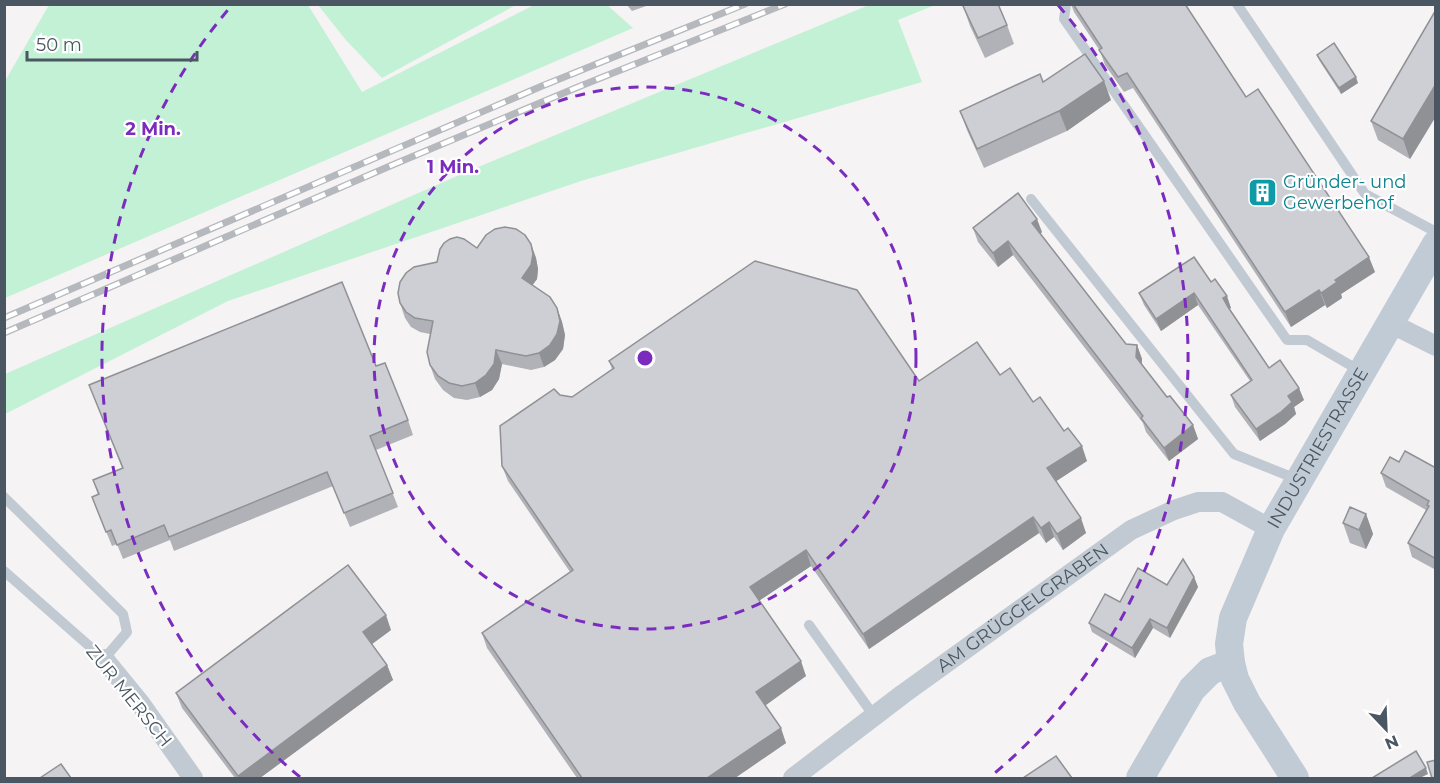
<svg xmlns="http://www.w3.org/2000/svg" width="1440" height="783" viewBox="0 0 1440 783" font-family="Montserrat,sans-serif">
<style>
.green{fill:#c3f1d5}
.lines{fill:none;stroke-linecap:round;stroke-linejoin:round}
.lane{stroke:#c1cad2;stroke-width:10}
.street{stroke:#c1cad2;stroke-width:20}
.secondary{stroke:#c1cbd6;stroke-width:28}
.rail-casing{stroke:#b5b8bd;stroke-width:7}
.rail{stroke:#fff;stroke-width:4.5;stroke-dasharray:14;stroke-linecap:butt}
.wall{fill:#b0b2b7}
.shaded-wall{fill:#909195}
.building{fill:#cdcfd5;stroke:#909195;stroke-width:1.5}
.ring{fill:none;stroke:#7b2cbf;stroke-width:3;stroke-dasharray:10 8}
.labels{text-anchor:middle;stroke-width:4.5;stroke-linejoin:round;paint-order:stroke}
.culture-label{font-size:18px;fill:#0d838f;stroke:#fff;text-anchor:start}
.street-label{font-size:18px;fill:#4a5661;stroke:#fff}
.centre{fill:#7b2cbf;stroke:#fff;stroke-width:3}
.ring-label{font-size:18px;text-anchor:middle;font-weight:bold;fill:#7b2cbf;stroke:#fff;stroke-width:4.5;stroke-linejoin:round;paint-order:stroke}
</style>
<rect width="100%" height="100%" fill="#f5f3f3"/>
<g class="green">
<path d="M49,5H308L362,92L534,5H607L633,28L5,298V81Z"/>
<path d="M318,5H516L382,78L345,39Z"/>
<path d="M869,5H935L898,20L922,82L581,181L228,301L5,414V374L471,170Z"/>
</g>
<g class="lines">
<g class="lane">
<path d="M1066,4L1064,19L1287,340H1307L1362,372"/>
<path d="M1237,4L1365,194L1436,232"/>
<path d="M1031,199L1234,454L1299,480"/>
<path d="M4,497L123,614L127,632L104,659L4,571"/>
<path d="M809,625L874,716"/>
</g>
<g class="street">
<path d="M1390,323L1436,346"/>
<path d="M104,659L140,703L193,778"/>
<path id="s1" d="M793,778L903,694L1131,530L1174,510L1198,502H1222L1271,529"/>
</g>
<g class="secondary">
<path d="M1140,778L1192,689L1210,671L1231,663"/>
<path id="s2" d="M1295,778L1247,703L1235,679L1231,663L1229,644L1233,618L1271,529L1436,244"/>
</g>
<defs>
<g id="rail">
<path d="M4,318L542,86L745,4"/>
<path d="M4,333L390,166L578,87L785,4"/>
</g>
</defs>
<use href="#rail" class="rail-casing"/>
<use href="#rail" class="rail"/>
</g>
<g class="wall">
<path d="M626,4L649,5L632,11Z"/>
<path d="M1071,4H1185L1246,97L1375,272L1341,294L1342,298L1327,308L1325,305L1291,327L1133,88L1124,92L1105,65L1100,51L1074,12Z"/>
<path d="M963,6L1007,25L1014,44L985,58L970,26Z"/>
<path d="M1436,14V116L1410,159L1378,140L1371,121Z"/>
<path d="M1317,55L1358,83L1341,94L1319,60Z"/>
<path d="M1043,82L1111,100L1067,131L984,168L967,130L960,111Z"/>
<path d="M973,228L1042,232L1040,234L1126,344L1137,345L1142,359V365L1167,397L1193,425L1198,439L1169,461L1146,432L1143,423L1013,255L998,267L978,242Z"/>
<path d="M531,244L536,258L538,269L537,279L532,285L557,308L562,322L565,335L563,349L555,360L544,367L531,370L502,364L499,379L492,390L480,397L467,400L454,398L443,390L435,379L430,365V334L420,332L411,327L405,318L400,303L437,262L477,248Z"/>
<path d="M1211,282L1231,308L1229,309L1269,368L1304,400L1294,407L1296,414L1285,424L1260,441L1235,407L1231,395L1250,381L1198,305L1161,331L1144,305L1139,293Z"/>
<path d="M609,361L919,381L1000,375L1033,402L1064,431L1087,461L1056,481L1086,533L1063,550L1054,537L1046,543L1039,533L869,649L811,566L759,600L806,676L765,705L786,743L735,778H577L487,648L482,633L570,572L508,481L502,466L560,395L572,397L612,369Z"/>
<path d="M89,385L408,420L413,435L376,450L398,507L350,527L333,486L174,551L170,540L123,559L117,544L112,546L92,497L98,495L93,480L122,468Z"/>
<path d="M1399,462L1436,468V570L1412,557L1408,543L1426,510L1386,487L1381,473Z"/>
<path d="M1366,514L1373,534L1366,549L1350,543L1343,523Z"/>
<path d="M1194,577L1198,587L1170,638L1153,628L1135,658L1092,632L1089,623L1120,602L1167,585Z"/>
<path d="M391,630L372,644L387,665L393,680L260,778H235L182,708L176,693Z"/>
</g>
<g class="shaded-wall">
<path d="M1356,77L1358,83L1341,94L1339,88Z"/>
<path d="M1104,81L1111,100L1067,131L1059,111Z"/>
<path d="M1436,84V116L1410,159L1403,139Z"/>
<path d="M1037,219L1042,232L1037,237L1032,223Z"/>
<path d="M1008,241L1013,255L998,267L993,253Z"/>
<path d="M531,244L536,258L538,269L537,279L527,293L522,278Z"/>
<path d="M1369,257L1375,272L1341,294L1342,298L1327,308L1321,293L1335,280Z"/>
<path d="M1319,290L1325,305L1291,327L1285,312Z"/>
<path d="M1194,293L1198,305L1161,331L1156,319Z"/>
<path d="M1227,296L1231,308L1228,310L1223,298Z"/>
<path d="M557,308L562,322L565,335L563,349L555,360L544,367L539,353Z"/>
<path d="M1137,345L1142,359L1141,371L1136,357Z"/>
<path d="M496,350L502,364L499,379L492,390L480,397L475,383Z"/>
<path d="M1299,388L1304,400L1294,407L1296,414L1285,424L1260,441L1256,429L1288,396Z"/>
<path d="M1193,425L1198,439L1169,461L1164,448Z"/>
<path d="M1082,446L1087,461L1052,484L1047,468Z"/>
<path d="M1366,514L1373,534L1366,549L1359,530Z"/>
<path d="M1033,517L1039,533L869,649L863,634Z"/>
<path d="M1081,518L1086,533L1063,550L1057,534Z"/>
<path d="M1049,522L1054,537L1046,543L1041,528Z"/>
<path d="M806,550L811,566L756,603L750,587Z"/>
<path d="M1194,577L1198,587L1170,638L1167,628Z"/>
<path d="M386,615L391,630L368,647L363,632Z"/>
<path d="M1150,619L1153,628L1135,658L1132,648Z"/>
<path d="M801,661L806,676L762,708L756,692Z"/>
<path d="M387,665L393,680L260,778H239L238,776Z"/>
<path d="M781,728L786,743L735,778H707Z"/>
<path d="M1426,768L1428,774L1420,778H1410Z"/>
</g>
<g class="building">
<path d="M966,4H998L1007,25L978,38L963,6Z"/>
<path d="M1073,4H1185L1246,97L1258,89L1369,257L1335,280L1337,282L1321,293L1319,290L1285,312L1127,73L1118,77L1099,50L1102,48Z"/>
<path d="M1434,13L1436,14V84L1403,139L1371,121Z"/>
<path d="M1334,43L1356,77L1339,88L1317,55Z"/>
<path d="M1085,54L1104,81L1059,111L977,149L960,111L1040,74L1043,82Z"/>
<path d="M1018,193L1037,219L1032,223L1126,344L1137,345L1136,357L1167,397L1170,396L1193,425L1164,448L1141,418L1143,416L1008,241L993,253L973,228Z"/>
<path d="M505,227L516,229L525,235L531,244L533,254L531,265L522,278L550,297L557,308L560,321L557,334L550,345L539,353L526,356L496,350L494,364L486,375L475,383L462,386L449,383L438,376L430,365L427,352L433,321L415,318L406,312L400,303L398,293L400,282L406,273L414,267L437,262L440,249L444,243L450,239L457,237L464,239L477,248L486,235L495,229Z"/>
<path d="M1194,257L1211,282L1215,279L1227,296L1223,298L1228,307L1269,368L1280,360L1299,388L1288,396L1292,402L1281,412L1256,429L1231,395L1252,380L1194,293L1156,319L1139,293Z"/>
<path d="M755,261L857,290L919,381L977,342L1000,375L1010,368L1033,402L1040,397L1064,431L1068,428L1082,446L1047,468L1081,518L1057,534L1049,522L1041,528L1033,517L863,634L806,550L750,587L801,661L756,692L781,728L707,778H582L482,633L573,570L502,466L500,426L554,389L560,395L572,397L614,368L609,361Z"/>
<path d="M342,282L376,366L385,363L408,420L370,436L393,493L344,513L327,472L169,537L164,525L117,545L111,530L106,532L92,497L99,494L93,480L123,468L89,385Z"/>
<path d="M1405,451L1436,468V559L1408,543L1429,506L1427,505L1429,501L1381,473L1390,457L1399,462Z"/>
<path d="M1350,507L1366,514L1359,530L1343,523Z"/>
<path d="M1183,559L1194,577L1167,628L1150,619L1132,648L1089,623L1105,594L1120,602L1138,568L1167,585Z"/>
<path d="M348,565L386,615L363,632L387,665L238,776L176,693Z"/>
<path d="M1416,751L1426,768L1410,778H1372Z"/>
<path d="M1056,756L1072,778H1023Z"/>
<path d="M1436,760V778H1432L1427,762Z"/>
<path d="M61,764L71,778H40Z"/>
</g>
<g class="ring">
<circle cx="645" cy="358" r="271"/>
<path d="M300 777A543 543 0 0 1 232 5M1058 5A543 543 0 0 1 990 777"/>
</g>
<defs>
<symbol id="building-square" viewBox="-11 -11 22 22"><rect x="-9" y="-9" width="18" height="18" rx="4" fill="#0f9aa8" stroke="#fff"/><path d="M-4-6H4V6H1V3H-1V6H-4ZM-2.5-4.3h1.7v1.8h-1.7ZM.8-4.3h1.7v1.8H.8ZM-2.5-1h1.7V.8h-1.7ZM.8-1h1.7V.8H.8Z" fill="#fff"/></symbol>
</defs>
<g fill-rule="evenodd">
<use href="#building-square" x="1246" y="176" width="33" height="33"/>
</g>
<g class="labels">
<g class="culture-label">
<text x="1283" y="188">Gründer- und<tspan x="1283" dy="21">Gewerbehof</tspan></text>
</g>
<g class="street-label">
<text dy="6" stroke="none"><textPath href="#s2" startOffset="368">INDUSTRIESTRASSE</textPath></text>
<text dy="6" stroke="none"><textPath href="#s1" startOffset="286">AM GRÜGGELGRABEN</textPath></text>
<text transform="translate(129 696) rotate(51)" y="6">ZUR MERSCH</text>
</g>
</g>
<circle cx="645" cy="358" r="9" class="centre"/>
<g class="ring-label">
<text x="153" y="135">2 Min.</text>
<text x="453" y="173">1 Min.</text>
</g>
<rect width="1440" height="783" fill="none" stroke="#4a5661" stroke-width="12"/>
<g transform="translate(1386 729) rotate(157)" stroke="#ffffff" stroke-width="4.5" paint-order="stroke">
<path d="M0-4.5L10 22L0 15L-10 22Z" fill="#4a5661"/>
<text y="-9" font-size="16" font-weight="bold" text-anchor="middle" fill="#4a5661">N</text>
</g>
<path d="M27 51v9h170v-9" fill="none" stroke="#4a5661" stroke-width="3"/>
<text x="36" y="51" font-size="18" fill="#4a5661" stroke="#ffffff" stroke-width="4.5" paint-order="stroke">50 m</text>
</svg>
